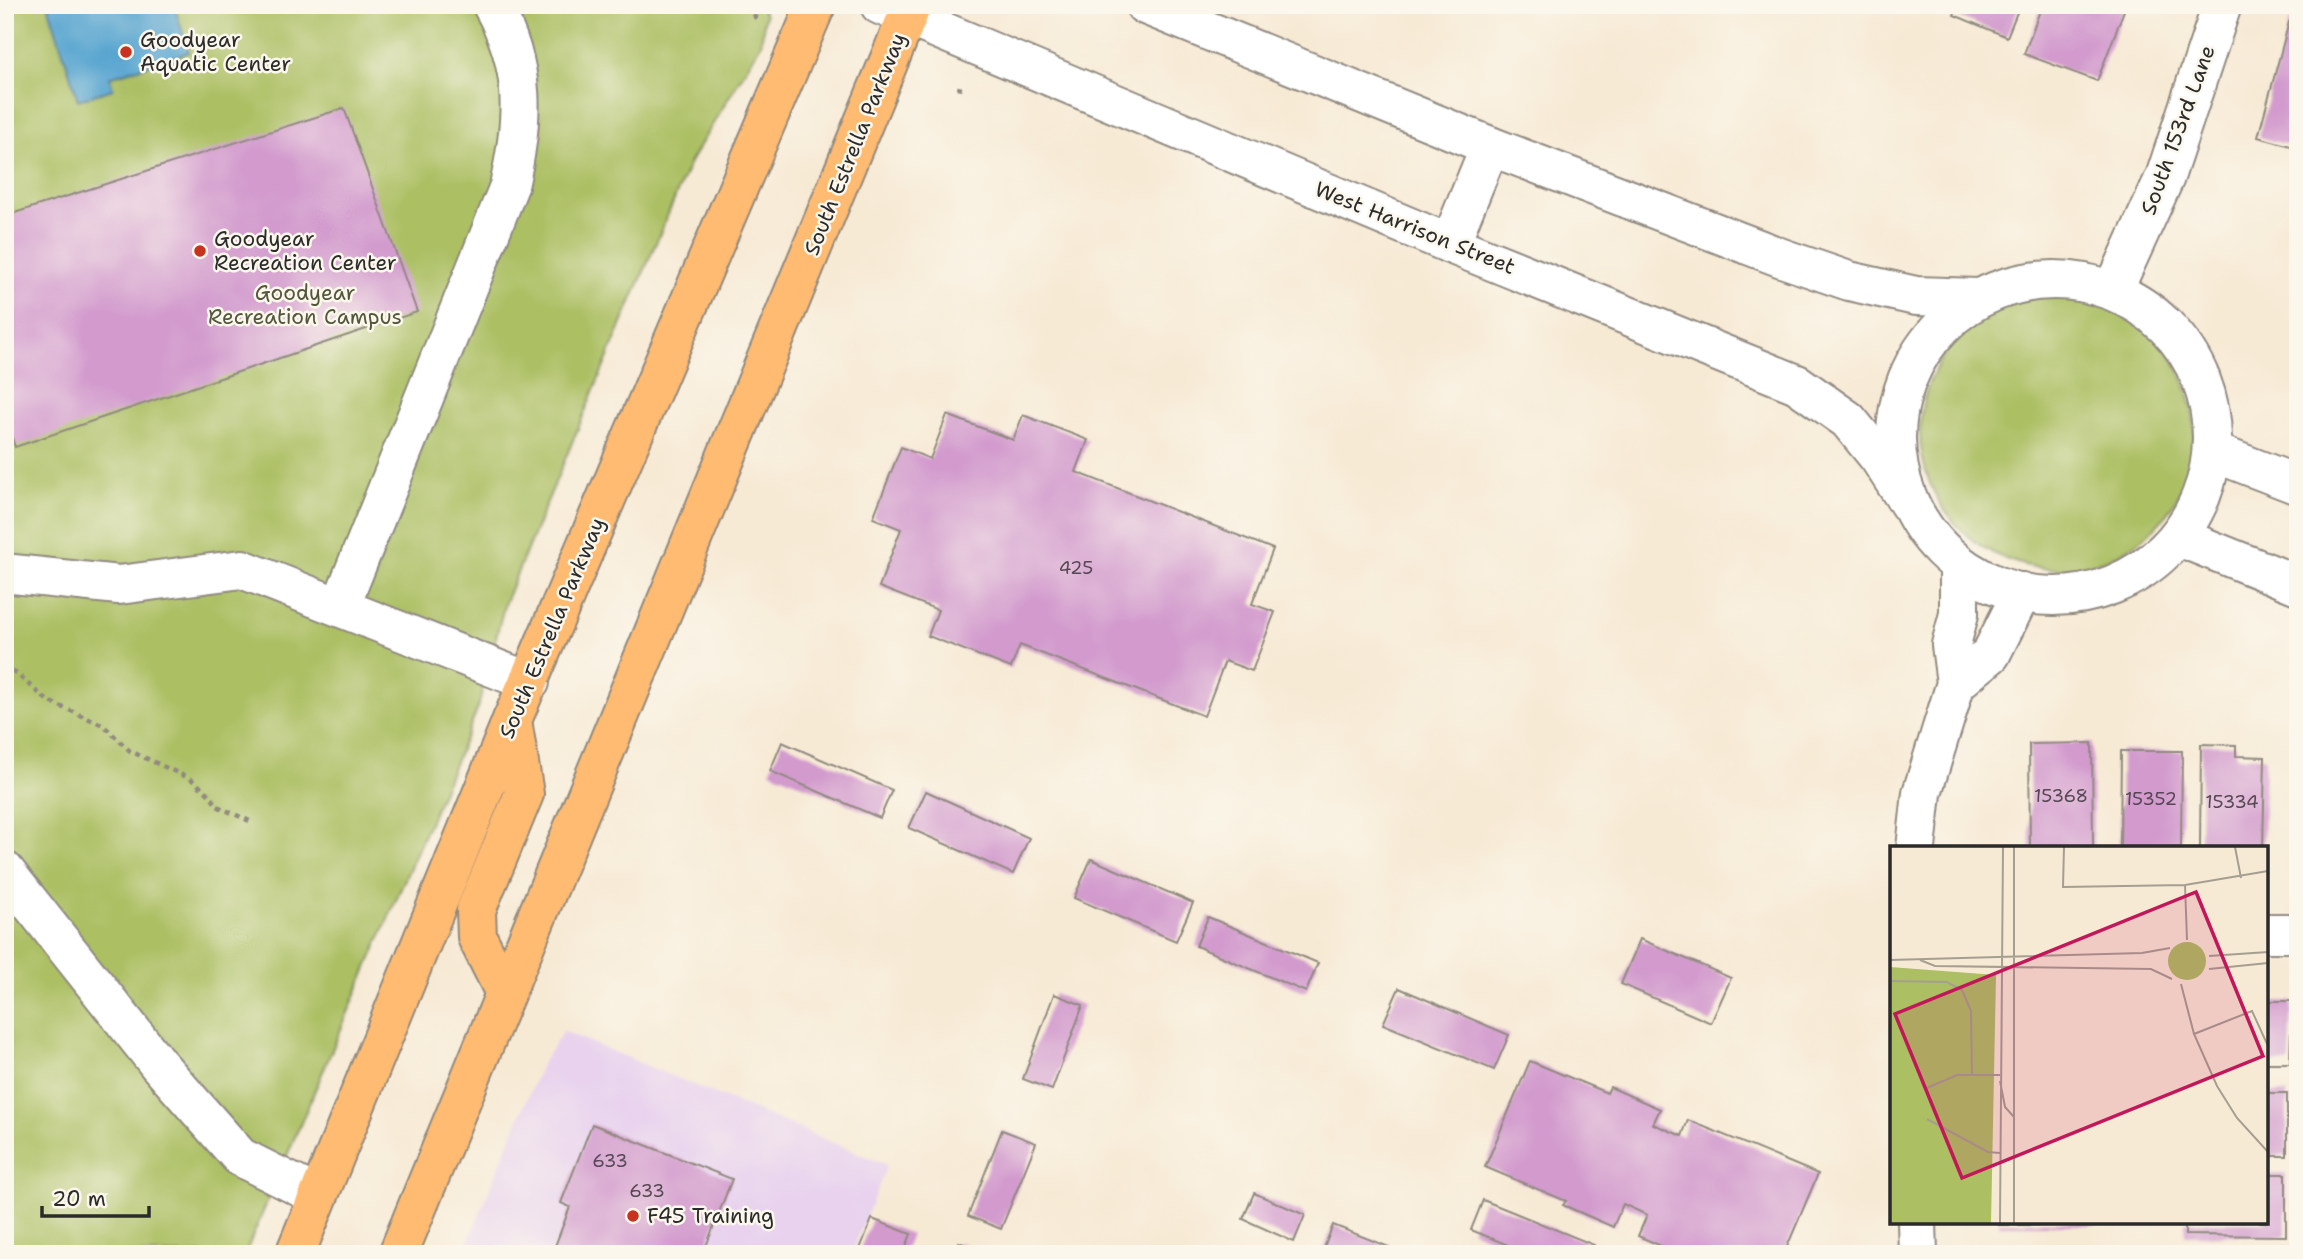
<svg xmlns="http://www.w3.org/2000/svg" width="2303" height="1259" viewBox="0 0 2303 1259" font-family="'Shantell Sans',sans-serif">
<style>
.built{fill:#e8d2ee}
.green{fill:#acbf63;stroke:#6c7547;stroke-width:2}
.water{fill:#57a4d0;stroke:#41687e;stroke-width:2}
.building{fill:#d29acd}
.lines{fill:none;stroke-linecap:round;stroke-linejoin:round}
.minor-casing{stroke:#918a80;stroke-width:42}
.major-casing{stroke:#918a80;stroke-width:42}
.path{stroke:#918a80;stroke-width:4.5;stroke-dasharray:5 5;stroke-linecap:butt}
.minor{stroke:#fff;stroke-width:38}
.major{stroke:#ffbb71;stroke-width:38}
.poi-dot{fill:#c8321e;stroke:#fbf7ec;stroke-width:2.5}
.labels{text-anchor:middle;stroke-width:5;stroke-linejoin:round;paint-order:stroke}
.number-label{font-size:18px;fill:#554754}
.poi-label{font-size:21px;fill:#2b2b2b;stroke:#fbf7ec;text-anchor:start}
.street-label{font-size:21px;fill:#2b2b2b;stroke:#fbf7ec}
.park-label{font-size:21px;fill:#52573c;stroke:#fbf7ec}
.inset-road{fill:none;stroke:#a59e91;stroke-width:2}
.view{fill:#c2185b;fill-opacity:0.15;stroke:#c2185b;stroke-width:3.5}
.inset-edge{fill:none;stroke:#2b2b2b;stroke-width:3.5}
</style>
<rect width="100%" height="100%" fill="#fbf7ec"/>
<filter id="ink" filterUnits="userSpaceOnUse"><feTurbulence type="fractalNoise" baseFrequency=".0143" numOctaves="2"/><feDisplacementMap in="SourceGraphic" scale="14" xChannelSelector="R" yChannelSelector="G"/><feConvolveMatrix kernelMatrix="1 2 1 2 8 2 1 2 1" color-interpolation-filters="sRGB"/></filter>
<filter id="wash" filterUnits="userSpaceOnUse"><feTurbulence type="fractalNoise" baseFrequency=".00686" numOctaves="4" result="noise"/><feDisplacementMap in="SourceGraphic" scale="28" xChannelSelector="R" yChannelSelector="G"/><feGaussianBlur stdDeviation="1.57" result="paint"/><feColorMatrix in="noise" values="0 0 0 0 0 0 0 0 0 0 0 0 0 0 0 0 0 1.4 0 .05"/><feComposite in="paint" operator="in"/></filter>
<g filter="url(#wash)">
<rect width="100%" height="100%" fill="#f7ead5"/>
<path class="built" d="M563,1031L887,1165L851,1254H463L541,1065Z"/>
<g class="green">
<path d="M5,5H760L765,15L761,44L690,162L505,602L478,708L245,1254H5Z"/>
<circle cx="2057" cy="432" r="137"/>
</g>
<path class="water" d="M48,5H174L189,52L110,77L113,89L78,100Z"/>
<g id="blocks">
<g class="building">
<path d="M1958,5H2020L2007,37L1954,15Z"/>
<path d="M2042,5H2126L2097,81L2024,54Z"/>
<path d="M2289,22L2298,24V148L2258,137Z"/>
<path d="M344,108L417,312L15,447L5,417V216Z"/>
<path d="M947,415L1013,440L1023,415L1088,440L1076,472L1273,549L1252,604L1275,612L1252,671L1225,661L1204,716L1020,645L1011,668L928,636L938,610L879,587L901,529L873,518L901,447L930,459Z"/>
<path d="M782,742L892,790L880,818L770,771Z"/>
<path d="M2092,743L2093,848H2030L2029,744Z"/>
<path d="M2201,744L2236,745V756L2265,757L2263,848H2200Z"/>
<path d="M2121,751H2182L2181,848H2120Z"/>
<path d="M2295,763H2298V858H2292Z"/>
<path d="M926,791L1029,838L1013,874L909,828Z"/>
<path d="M1091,859L1193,903L1176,941L1074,898Z"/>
<path d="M1208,917L1318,963L1306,992L1196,946Z"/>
<path d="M1640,939L1731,978L1711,1023L1621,984Z"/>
<path d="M1399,988L1509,1035L1494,1070L1383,1024Z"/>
<path d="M1054,994L1083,1005L1052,1090L1023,1079Z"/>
<path d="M2266,1001H2292L2290,1063H2266Z"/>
<path d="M1530,1061L1607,1093L1610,1087L1660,1109L1653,1124L1682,1136L1688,1120L1818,1174L1784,1254H1700L1693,1251L1692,1254H1680L1638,1236L1647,1215L1623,1204L1613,1227L1563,1205L1566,1201L1485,1167Z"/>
<rect x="2266" y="1093" width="21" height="63"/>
<path d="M592,1124L732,1179L703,1254H552L570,1207L561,1203Z"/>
<path d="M1002,1130L1036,1143L1001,1229L968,1216Z"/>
<path d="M2266,1174H2286V1236L2185,1235V1222H2266Z"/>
<path d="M1254,1193L1305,1215L1294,1242L1243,1219Z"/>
<path d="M1483,1200L1594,1245L1591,1254H1530L1471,1230Z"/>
<path d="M872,1219L911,1234L903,1254H858Z"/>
<rect x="1999" y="1222" width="99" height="3"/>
<path d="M1333,1225L1389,1247L1386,1254L1322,1253Z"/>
<path d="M959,1242L988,1254H955Z"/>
<rect x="1999" y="1249" width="104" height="5"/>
</g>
</g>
</g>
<g filter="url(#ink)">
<use href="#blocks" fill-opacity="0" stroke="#918a80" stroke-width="2"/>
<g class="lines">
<defs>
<g id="minor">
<path d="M880,5L1450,244L1797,384L1848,420L1879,458L1909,504"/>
<path d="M1145,5L1490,146L1782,258L1849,281L1916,296L1978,298"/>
<path d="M1450,244L1490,146"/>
<circle cx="2054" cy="438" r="158"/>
<path d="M2113,291L2165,177L2222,5"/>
<path d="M2213,452L2298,485"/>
<path d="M2179,537L2298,585"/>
<path d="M13,574L119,585L242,569L530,682"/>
<path d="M340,607L509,186C524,119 527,67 492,5"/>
<path d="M1956,683L1991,654L2022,592"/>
<path d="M1916,848L1922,793L1956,683L1951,645L1959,614V565"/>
<path d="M5,871L158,1064L240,1157L318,1196"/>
<path d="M2266,933H2298"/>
<path d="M1917,1222L1918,1254"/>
</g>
<g id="major">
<path d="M505,993L477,937L476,910L524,794L512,720"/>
<path d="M295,1254L512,720L816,5"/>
<path d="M398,1254L912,5"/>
</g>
</defs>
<use href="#minor" class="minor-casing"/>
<use href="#major" class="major-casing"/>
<g class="path">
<path d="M750,5L756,19"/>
<path d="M957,88L962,89L963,86"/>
<path d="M5,664L48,701L103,725L130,751L191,779L210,795L217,806L254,823"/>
</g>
<use href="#minor" class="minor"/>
<use href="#major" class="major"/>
</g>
</g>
<g class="poi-dot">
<circle cx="126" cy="52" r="7"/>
<circle cx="200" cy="251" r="7"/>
<circle cx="633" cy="1216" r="7"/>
</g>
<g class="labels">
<g class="number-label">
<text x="1076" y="574">425</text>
<text x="2061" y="802">15368</text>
<text x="2151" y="805">15352</text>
<text x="2232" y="808">15334</text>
<text x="610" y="1167">633</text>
<text x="647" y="1197">633</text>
</g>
<g class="poi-label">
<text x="140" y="47">Goodyear<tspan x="140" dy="24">Aquatic Center</tspan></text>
<text x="214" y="246">Goodyear<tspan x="214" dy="24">Recreation Center</tspan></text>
<text x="647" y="1223">F45 Training</text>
</g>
<g class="street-label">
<text transform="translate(2178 130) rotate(-70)" y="7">South 153rd Lane</text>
<text transform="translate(855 144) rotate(-68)" y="7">South Estrella Parkway</text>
<text transform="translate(1415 228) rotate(22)" y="7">West Harrison Street</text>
<text transform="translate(552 628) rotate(-67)" y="7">South Estrella Parkway</text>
</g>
<g class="park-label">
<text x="305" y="300">Goodyear<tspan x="305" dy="24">Recreation Campus</tspan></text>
</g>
</g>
<g transform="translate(1890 846)">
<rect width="378" height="378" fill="#f7ead5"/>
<path d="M278 115a19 19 0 1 1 38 0a19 19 0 1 1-38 0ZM0,121L106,129L101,377H0Z" fill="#acbf63"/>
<path class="inset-road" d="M174,1L173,41L295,39L378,25M345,1L351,32M295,39L297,94M319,110L378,106M0,114L252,107L280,102M30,114L45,120L261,123L282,133M319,123L378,117M0,135L57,136L72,144L81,165L82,229M291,138L304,188L327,240L347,272L378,306M304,188L362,165L378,200M110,235L115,261L124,271M37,242L67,229H110M37,273L98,306L110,307M110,377L113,1M124,377V1"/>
<path class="view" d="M306,46L373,210L72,332L5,168Z"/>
<rect width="378" height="378" class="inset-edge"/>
</g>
<rect width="2303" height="1259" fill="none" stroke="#fbf7ec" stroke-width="28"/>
<path d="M42 1206v10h107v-10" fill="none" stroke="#2b2b2b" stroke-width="3.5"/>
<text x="52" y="1206" font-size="21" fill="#2b2b2b" stroke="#fbf7ec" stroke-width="5" paint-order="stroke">20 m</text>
</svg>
